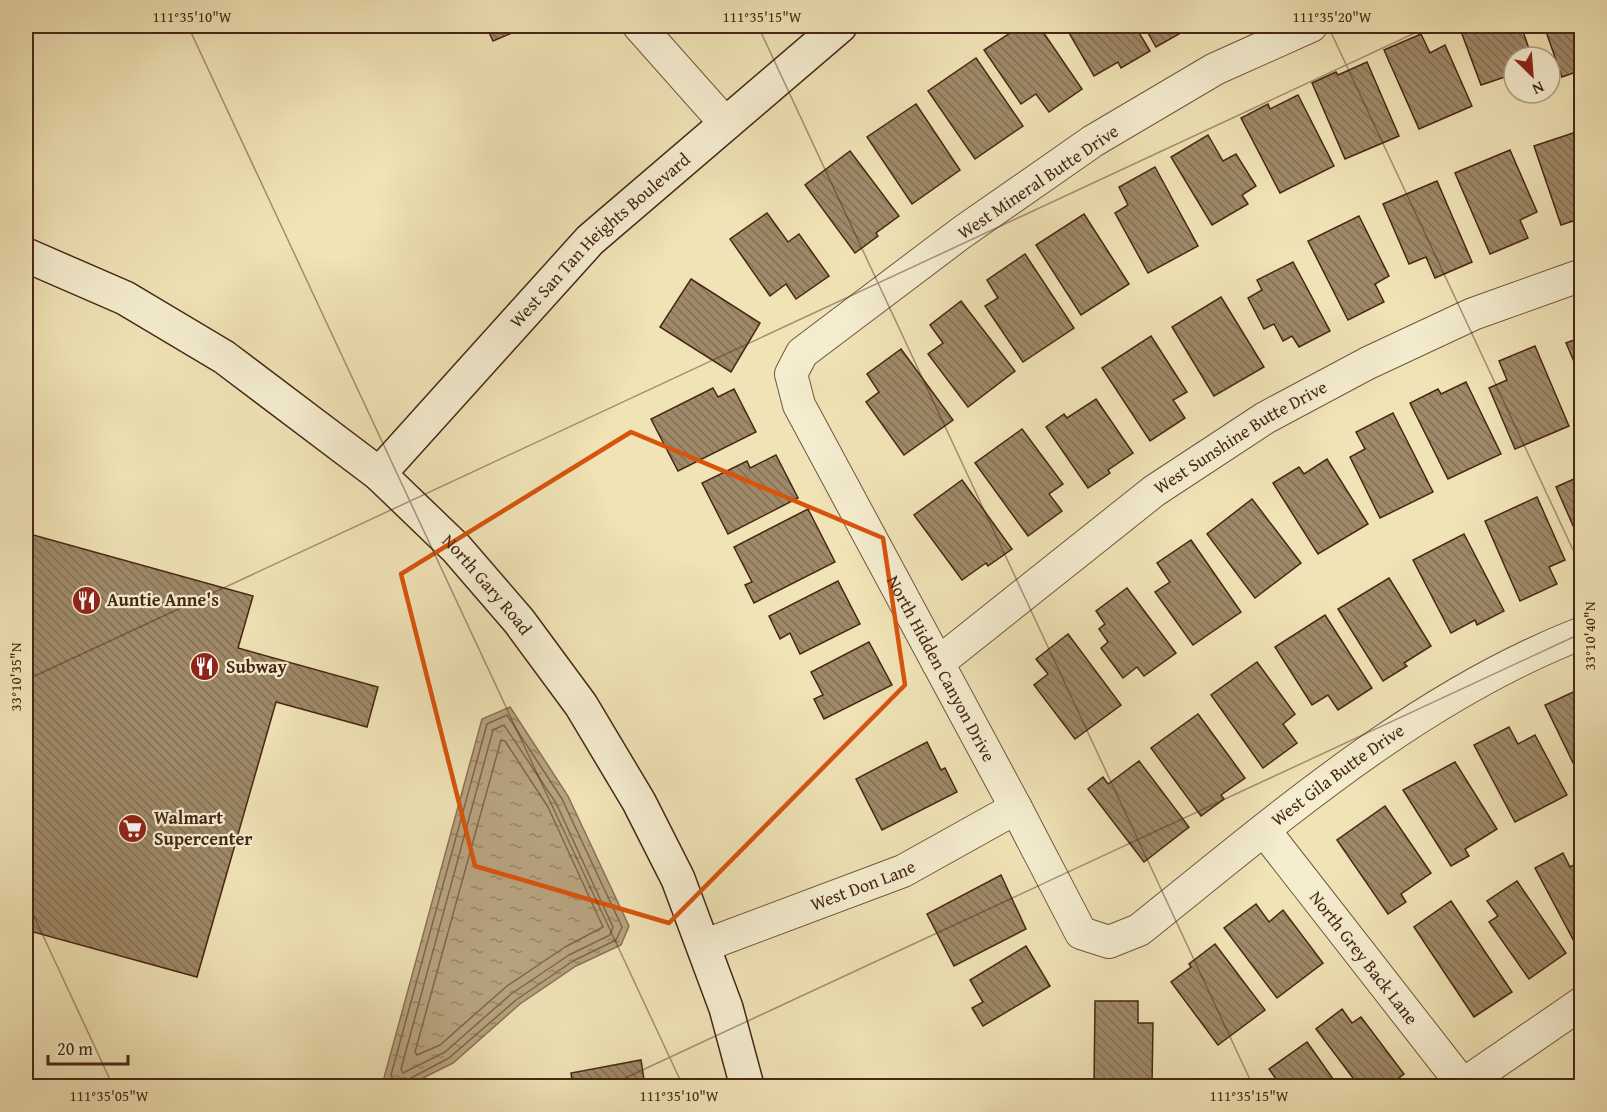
<svg xmlns="http://www.w3.org/2000/svg" width="1607" height="1112" viewBox="0 0 1607 1112" font-family="'Gentium Book Plus',serif">
<style>
.water{fill:url(#water-ripples);stroke:#8a7154;stroke-width:1.5}
.lines{fill:none;stroke-linecap:round;stroke-linejoin:round}
.shore{stroke:#7f654a;stroke-width:1.5}
.building{fill:url(#building-back-hatch);stroke:#472714;stroke-width:1.5}
.street-casing{stroke:#71563c;stroke-width:34}
.secondary-casing{stroke:#472714;stroke-width:36}
.street{stroke:#f5edd0;stroke-width:32}
.secondary{stroke:#f5edd0;stroke-width:33}
.marked{fill:none;stroke:#d8540d;stroke-width:4.5;stroke-linejoin:round}
.ticks{fill:none;stroke:#472714;stroke-width:1.5;stroke-opacity:0.45}
.labels{text-anchor:middle;stroke-width:4.5;stroke-linejoin:round;paint-order:stroke}
.street-label{font-size:18px;fill:#472714;stroke:#f5edd0}
.poi-label{font-size:18px;font-weight:bold;fill:#472714;stroke:#f5edd0;text-anchor:start}
.neatline{fill:none;stroke:#472714;stroke-width:2}
.ticks-label{font-size:15px;text-anchor:middle;fill:#472714}
</style>
<defs>
<pattern id="water-ripples" width="26" height="14" patternUnits="userSpaceOnUse" patternTransform="scale(1.5)"><rect width="26" height="14" fill="#b7a37f"/><path d="M2 4q2-2 4 0t4 0M15 11q2-2 4 0t4 0" fill="none" stroke="#978567"/></pattern>
<pattern id="building-back-hatch" width="6" height="6" patternUnits="userSpaceOnUse" patternTransform="scale(1.5)"><rect width="6" height="6" fill="#9f8968"/><path d="M-1 5l2 2M0 0l6 6M5-1l2 2" fill="none" stroke="#837054"/></pattern>
</defs>
<rect width="100%" height="100%" fill="#f0e3b6"/>
<filter id="stains"><feTurbulence type="fractalNoise" baseFrequency=".00333" numOctaves="4"/><feColorMatrix values="0 0 0 0 .2 0 0 0 0 .09 0 0 0 0 .02 0 0 0 .5 -.17"/></filter>
<radialGradient id="worn" r=".72"><stop offset=".6" stop-color="#630" stop-opacity="0"/><stop offset="1" stop-color="#630" stop-opacity=".3"/></radialGradient>
<path class="water" d="M510,707L568,796L629,926L621,945L576,966L520,1004L453,1063L407,1086H392L384,1078L482,719Z"/>
<g class="lines">
<g class="shore">
<path d="M504,725L556,803L613,927L610,935L569,955L511,994L445,1052L403,1073L401,1069L493,730Z"/>
<path d="M501,740L505,741L548,807L603,927L565,947L507,986L440,1045L417,1055L415,1052Z"/>
<path d="M396,1086L391,1075L487,724L507,715L562,799L622,927L616,940L573,961L516,1000L449,1058L409,1079L406,1086"/>
</g>
</g>
<g class="building">
<path d="M486,26H528L493,41Z"/>
<path d="M1021,26H1039L1082,89L1049,112L1036,94L1021,104L984,50Z"/>
<path d="M1065,26H1135L1150,51L1121,68L1118,62L1094,76Z"/>
<path d="M1144,26H1193L1156,47Z"/>
<path d="M1459,26H1521L1532,57H1514V74L1481,85Z"/>
<path d="M1544,26H1582V70L1562,77Z"/>
<path d="M1421,34L1430,53L1445,45L1472,106L1419,129L1384,50Z"/>
<path d="M976,58L1023,126L975,159L928,91Z"/>
<path d="M1367,62L1399,136L1345,159L1312,83L1336,72L1338,75Z"/>
<path d="M1298,95L1334,166L1280,193L1241,118L1268,104L1270,109Z"/>
<path d="M916,104L960,170L912,204L867,137Z"/>
<path d="M1582,130V218L1561,225L1534,146Z"/>
<path d="M1208,135L1223,161L1236,154L1256,186L1242,195L1248,204L1212,225L1171,157Z"/>
<path d="M1510,150L1537,212L1520,220L1528,238L1490,254L1455,173Z"/>
<path d="M850,151L899,216L876,233L878,236L855,253L805,185Z"/>
<path d="M1155,167L1198,246L1148,273L1115,213L1128,205L1119,187Z"/>
<path d="M1437,181L1472,262L1435,278L1426,257L1409,264L1383,204Z"/>
<path d="M767,213L788,242L799,234L829,276L796,299L786,284L770,296L730,239Z"/>
<path d="M1084,214L1129,284L1081,315L1036,245Z"/>
<path d="M1359,216L1389,276L1375,284L1384,302L1348,320L1308,241Z"/>
<path d="M1025,254L1074,328L1023,362L985,306L998,298L987,280Z"/>
<path d="M1293,262L1330,331L1299,347L1292,336L1283,341L1274,324L1264,329L1248,298L1262,290L1257,280Z"/>
<path d="M691,279L760,323L731,372L660,327Z"/>
<path d="M1221,297L1264,367L1214,396L1172,327Z"/>
<path d="M961,301L1015,371L968,407L928,354L943,343L930,325Z"/>
<path d="M1151,336L1187,392L1173,400L1185,418L1150,441L1102,368Z"/>
<path d="M1582,337V380L1566,343Z"/>
<path d="M1535,346L1569,426L1515,449L1489,388L1507,380L1499,361Z"/>
<path d="M901,349L953,420L904,455L866,402L879,392L867,374Z"/>
<path d="M1466,382L1501,454L1448,479L1410,403L1438,389L1441,394Z"/>
<path d="M713,388L718,397L734,389L756,432L678,471L651,419Z"/>
<path d="M1096,399L1133,453L1108,470L1110,473L1088,488L1046,427L1064,414L1067,418Z"/>
<path d="M1393,413L1433,492L1380,518L1350,457L1365,449L1356,432Z"/>
<path d="M1022,429L1063,484L1049,494L1062,511L1028,536L975,463Z"/>
<path d="M776,455L798,498L728,534L702,483L747,461L750,468Z"/>
<path d="M1327,459L1368,524L1318,554L1273,483L1299,467L1304,474Z"/>
<path d="M1574,479L1577,485L1582,483V546L1556,487Z"/>
<path d="M962,480L1012,549L988,566L986,563L962,580L914,515Z"/>
<path d="M1537,497L1565,560L1549,567L1557,584L1520,601L1485,521Z"/>
<path d="M1252,499L1301,563L1255,598L1207,534Z"/>
<path d="M808,509L835,562L754,603L745,585L752,582L734,547Z"/>
<path d="M26,533L253,596L238,648L378,687L367,727L276,702L197,977L26,930Z"/>
<path d="M1464,534L1504,611L1477,625L1475,620L1451,633L1413,560Z"/>
<path d="M1191,540L1241,612L1193,645L1155,592L1170,582L1157,563Z"/>
<path d="M1389,578L1431,646L1404,663L1407,666L1383,681L1338,609Z"/>
<path d="M838,581L860,624L800,654L790,633L780,639L769,616Z"/>
<path d="M1127,588L1176,653L1144,676L1137,667L1123,678L1101,648L1108,642L1099,629L1105,624L1096,611Z"/>
<path d="M1325,615L1372,688L1338,710L1328,695L1312,705L1275,647Z"/>
<path d="M1068,634L1121,705L1075,739L1034,685L1048,674L1036,659Z"/>
<path d="M869,642L892,685L824,719L814,699L823,695L811,672Z"/>
<path d="M1257,662L1295,714L1283,724L1297,743L1263,768L1211,695Z"/>
<path d="M1582,688V771L1578,773L1545,705Z"/>
<path d="M1198,714L1245,778L1221,795L1224,799L1201,816L1151,748Z"/>
<path d="M1509,727L1518,744L1535,735L1567,795L1515,822L1474,745Z"/>
<path d="M927,742L941,770L945,768L957,792L882,830L856,779Z"/>
<path d="M1139,761L1189,827L1144,862L1088,789L1103,777L1108,784Z"/>
<path d="M1455,762L1497,829L1465,849L1469,856L1451,866L1403,790Z"/>
<path d="M1385,806L1431,873L1401,894L1406,902L1388,914L1337,840Z"/>
<path d="M1563,853L1570,867L1582,861V942L1576,945L1535,868Z"/>
<path d="M1001,875L1026,929L954,966L927,914Z"/>
<path d="M1517,881L1566,953L1529,979L1489,922L1498,916L1487,901Z"/>
<path d="M1451,901L1512,992L1474,1017L1414,927Z"/>
<path d="M1256,904L1269,922L1283,910L1323,963L1277,998L1224,928Z"/>
<path d="M1215,944L1265,1010L1218,1045L1171,982L1191,967L1189,964Z"/>
<path d="M1026,946L1050,986L983,1026L972,1008L983,1002L970,980Z"/>
<path d="M1095,1001H1138V1023H1153L1152,1086H1094Z"/>
<path d="M1342,1009L1352,1023L1361,1017L1404,1074L1388,1086H1359L1316,1029Z"/>
<path d="M1307,1042L1338,1086H1281L1269,1069Z"/>
<path d="M641,1060L645,1086H573L571,1073Z"/>
</g>
<g class="lines">
<defs>
<g id="street">
<path d="M639,26L726,124"/>
<path id="s1" d="M1311,26L1215,69L1093,141L961,233L802,353L791,374L799,405L1016,808L1081,933L1109,942L1139,930C1277,820 1415,698 1582,633"/>
<path id="s2" d="M938,663L1154,491L1265,418L1368,363L1473,314L1582,275"/>
<path id="s3" d="M1264,830L1463,1085"/>
<path id="s4" d="M703,946L903,871L1016,808"/>
<path d="M1461,1086L1582,1003"/>
</g>
<g id="secondary">
<path id="s5" d="M26,255L125,298L224,357L379,474L456,548L519,621L581,705L639,802L678,879L726,1008L747,1086"/>
<path id="s6" d="M379,474L590,240L840,26"/>
</g>
</defs>
<use href="#street" class="street-casing"/>
<use href="#secondary" class="secondary-casing"/>
<use href="#street" class="street"/>
<use href="#secondary" class="secondary"/>
</g>
<path class="marked" d="M631,432L883,538L905,685L669,923L475,866L401,574Z"/>
<path class="ticks" d="M188,26L683,1086M758,26L1253,1086M1328,26L1582,569M26,680L1430,26M26,899L113,1086M608,1086L1582,633"/>
<defs>
<symbol id="restaurant-disc" viewBox="-11 -11 22 22"><circle r="9.5" fill="#8f2418" stroke="#f5edd0"/><path d="M-5-6h1v4h1v-4h1v4h1v-4h1v5L-1.5 .5V6h-2V.5L-5-1ZM5-6V6H3V1.5H1.5Q1.5-4 5-6Z" fill="#fff"/></symbol>
<symbol id="supermarket-disc" viewBox="-11 -11 22 22"><circle r="9.5" fill="#8f2418" stroke="#f5edd0"/><path d="M-6-5.5h2.5l.6 2H6L4.5 2H-2.5L-4.4-4H-6ZM-1.5 3.2a1.3 1.3 0 1 0 .1 0ZM3 3.2a1.3 1.3 0 1 0 .1 0Z" fill="#fff"/></symbol>
</defs>
<g fill-rule="evenodd">
<use href="#restaurant-disc" x="70" y="584" width="33" height="33"/>
<use href="#restaurant-disc" x="188" y="650" width="33" height="33"/>
<use href="#supermarket-disc" x="116" y="812" width="33" height="33"/>
</g>
<g class="labels">
<g class="street-label">
<text transform="translate(1038 182) rotate(-34)" y="6">West Mineral Butte Drive</text>
<text dy="6" stroke="none"><textPath href="#s6" startOffset="322">West San Tan Heights Boulevard</textPath></text>
<text dy="6" stroke="none"><textPath href="#s2" startOffset="378">West Sunshine Butte Drive</textPath></text>
<text dy="6" stroke="none"><textPath href="#s5" startOffset="572">North Gary Road</textPath></text>
<text dy="6" stroke="none"><textPath href="#s1" startOffset="962">North Hidden Canyon Drive</textPath></text>
<text dy="6" stroke="none"><textPath href="#s1" startOffset="1575">West Gila Butte Drive</textPath></text>
<text dy="6" stroke="none"><textPath href="#s4" startOffset="171">West Don Lane</textPath></text>
<text dy="6" stroke="none"><textPath href="#s3" startOffset="162">North Grey Back Lane</textPath></text>
</g>
<g class="poi-label">
<text x="107" y="606">Auntie Anne's</text>
<text x="226" y="673">Subway</text>
<text x="154" y="824">Walmart<tspan x="154" dy="21">Supercenter</tspan></text>
</g>
</g>
<rect width="1607" height="1112" fill="none" stroke="#f0e3b6" stroke-width="66"/>
<g transform="translate(1532 75) rotate(155)"><circle r="28" fill="#f5edd0" stroke="#af9e85" stroke-width="1.5"/>
<path d="M0-4.5L10 22L0 15L-10 22Z" fill="#8f2418"/>
<text y="-9" font-size="16" font-weight="bold" text-anchor="middle" fill="#472714">N</text>
</g>
<path d="M48 1055v9h80v-9" fill="none" stroke="#472714" stroke-width="3"/>
<text x="57" y="1055" font-size="18" fill="#472714" stroke="#f5edd0" stroke-width="4.5" paint-order="stroke">20 m</text>
<rect x="33" y="33" width="1541" height="1046" class="neatline"/>
<g class="ticks-label">
<text x="192" y="22">111°35'10"W</text>
<text x="762" y="22">111°35'15"W</text>
<text x="1332" y="22">111°35'20"W</text>
<text transform="translate(1590 636) rotate(-90)" y="5">33°10'40"N</text>
<text transform="translate(16 677) rotate(-90)" y="5">33°10'35"N</text>
<text x="109" y="1101">111°35'05"W</text>
<text x="679" y="1101">111°35'10"W</text>
<text x="1249" y="1101">111°35'15"W</text>
</g>
<rect width="100%" height="100%" filter="url(#stains)"/>
<rect width="100%" height="100%" fill="url(#worn)"/>
</svg>
